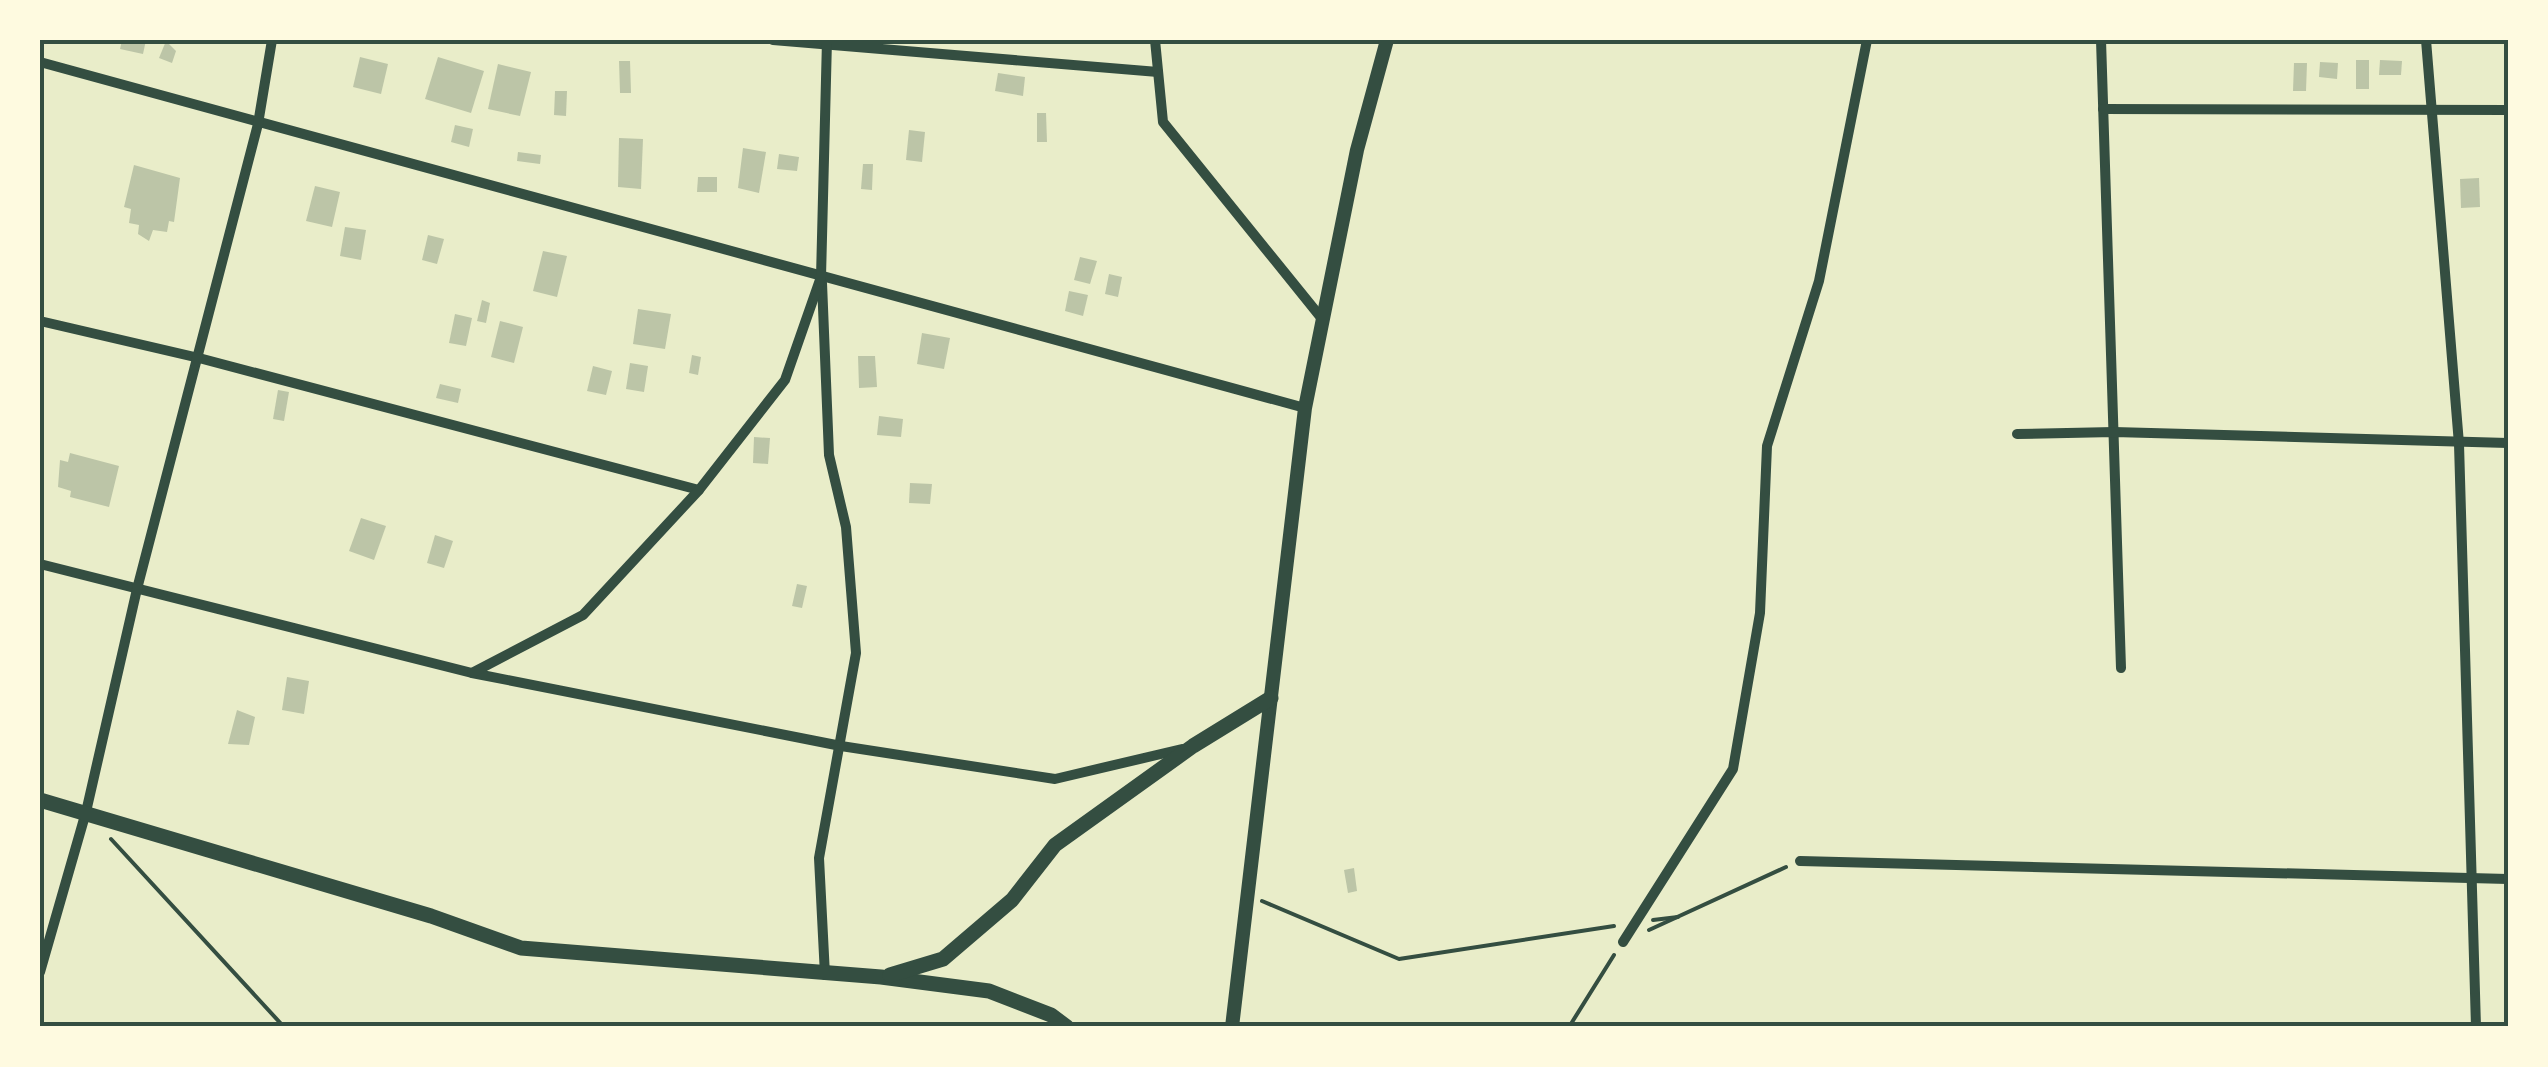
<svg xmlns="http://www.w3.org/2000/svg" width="2548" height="1067" viewBox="0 0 2548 1067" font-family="'PT Sans Narrow',sans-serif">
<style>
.building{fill:#bcc5a7}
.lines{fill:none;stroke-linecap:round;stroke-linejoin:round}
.path{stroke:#344e41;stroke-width:4}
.minor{stroke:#344e41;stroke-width:10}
.secondary{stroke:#344e41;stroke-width:14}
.primary{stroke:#344e41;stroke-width:15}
.neatline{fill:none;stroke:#344e41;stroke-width:4}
</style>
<rect width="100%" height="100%" fill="#e9edc9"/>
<g class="building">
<path d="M122,40H146L143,54L120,49Z"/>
<path d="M166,41L176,51L172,63L159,58Z"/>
<path d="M360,57L388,64L381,94L353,87Z"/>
<path d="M438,57L484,71L471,113L425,99Z"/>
<rect x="2356" y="60" width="13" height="29"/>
<path d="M2380,60L2402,61L2401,75H2379Z"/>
<path d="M619,61H630L631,93H620Z"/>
<path d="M2320,62L2338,63L2337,79L2319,77Z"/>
<path d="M2294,63H2307L2306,91H2293Z"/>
<path d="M498,64L531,72L520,116L488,109Z"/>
<path d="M998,73L1025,77L1023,96L995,91Z"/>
<path d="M555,91H567L566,116L554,115Z"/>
<path d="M1037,113H1046L1047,142H1037Z"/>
<path d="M455,125L473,129L469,147L451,142Z"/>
<path d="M909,130L925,132L922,162L906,160Z"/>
<path d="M619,138L643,139L641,189L618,187Z"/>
<path d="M743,148L766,152L759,193L738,188Z"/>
<path d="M518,152L541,155L540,164L517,161Z"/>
<path d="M779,154L799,157L797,171L777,169Z"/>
<path d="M863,164H873L872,190L861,189Z"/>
<path d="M134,165L180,178L174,222L169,221L167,232L153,230L149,241L138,234L139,225L129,223L131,209L124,207Z"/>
<path d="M698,177H717V192H697Z"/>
<path d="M2479,178L2480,207L2461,208L2460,179Z"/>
<path d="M315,186L340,192L332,227L306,221Z"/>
<path d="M345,227L366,230L361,260L340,256Z"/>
<path d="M428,235L444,239L437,264L422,260Z"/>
<path d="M543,251L567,256L557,297L533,291Z"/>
<path d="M1080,257L1097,261L1090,284L1074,280Z"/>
<path d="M1109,274L1122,277L1118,297L1105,294Z"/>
<path d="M1069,291L1088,295L1083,316L1065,311Z"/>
<path d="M482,300L490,303L486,323L477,321Z"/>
<path d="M638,309L671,314L665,349L633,344Z"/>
<path d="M455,314L472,318L466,346L449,343Z"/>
<path d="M500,321L523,327L514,363L491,357Z"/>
<path d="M922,333L950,338L944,369L917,364Z"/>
<path d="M692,355L701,357L698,375L689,373Z"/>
<path d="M858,356H875L877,387L859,388Z"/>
<path d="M630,363L648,366L644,392L626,389Z"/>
<path d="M593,366L612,371L606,395L587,391Z"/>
<path d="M440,384L461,389L458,403L436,398Z"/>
<path d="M278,390L289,392L284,421L273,419Z"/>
<path d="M879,416L903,419L901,437L877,435Z"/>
<path d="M754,437L770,438L768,464L753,463Z"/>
<path d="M70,453L119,466L109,507L70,497L71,491L58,487L60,460L68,462Z"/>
<path d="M910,483L932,484L930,504L909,503Z"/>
<path d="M361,518L386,526L374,560L349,551Z"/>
<path d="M435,535L453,541L444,568L427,563Z"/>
<path d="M797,584L807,586L802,608L792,606Z"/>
<path d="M287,677L309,681L304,714L282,710Z"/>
<path d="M237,710L255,717L249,745L228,744Z"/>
<path d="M1354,868L1357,891L1348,893L1344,870Z"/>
</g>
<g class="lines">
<g class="path">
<path d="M111,839L284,1027"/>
<path d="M1262,901L1399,959L1614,926"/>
<path d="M1653,920L1678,917"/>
<path d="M1649,930L1786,867"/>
<path d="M1569,1027L1614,955"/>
</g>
<g class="minor">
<path d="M773,40L1158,72"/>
<path d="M1155,40L1163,122L1323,320"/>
<path d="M2101,40L2121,668"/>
<path d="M2426,40L2459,444L2476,1027"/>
<path d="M40,62L1305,408"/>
<path d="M2103,109L2508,110"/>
<path d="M822,283L829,455L846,527L856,653L819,858L825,975"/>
<path d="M40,321L199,358L699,490"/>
<path d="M2017,434L2114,432L2508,443"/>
<path d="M40,564L472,673L841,746L1055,779L1182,749"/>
<path d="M472,673L583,615L699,490L785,380L821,277L827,40"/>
<path d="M1800,861L2508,879"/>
<path d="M1623,942L1733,769L1760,613L1767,446L1819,281L1867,40"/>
<path d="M40,972L86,812L137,589L258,124L272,40"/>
</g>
<path class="secondary" d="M1232,1027L1305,408L1357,150L1387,40"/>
<g class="primary">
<path d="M40,800L431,916L521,948L881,977L989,991L1051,1015L1067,1027"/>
<path d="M890,975L943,959L1012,900L1055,845L1193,746L1271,698"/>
</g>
</g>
<rect width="2548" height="1067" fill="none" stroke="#fefae0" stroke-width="85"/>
<rect x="42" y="42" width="2464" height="982" class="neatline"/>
</svg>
